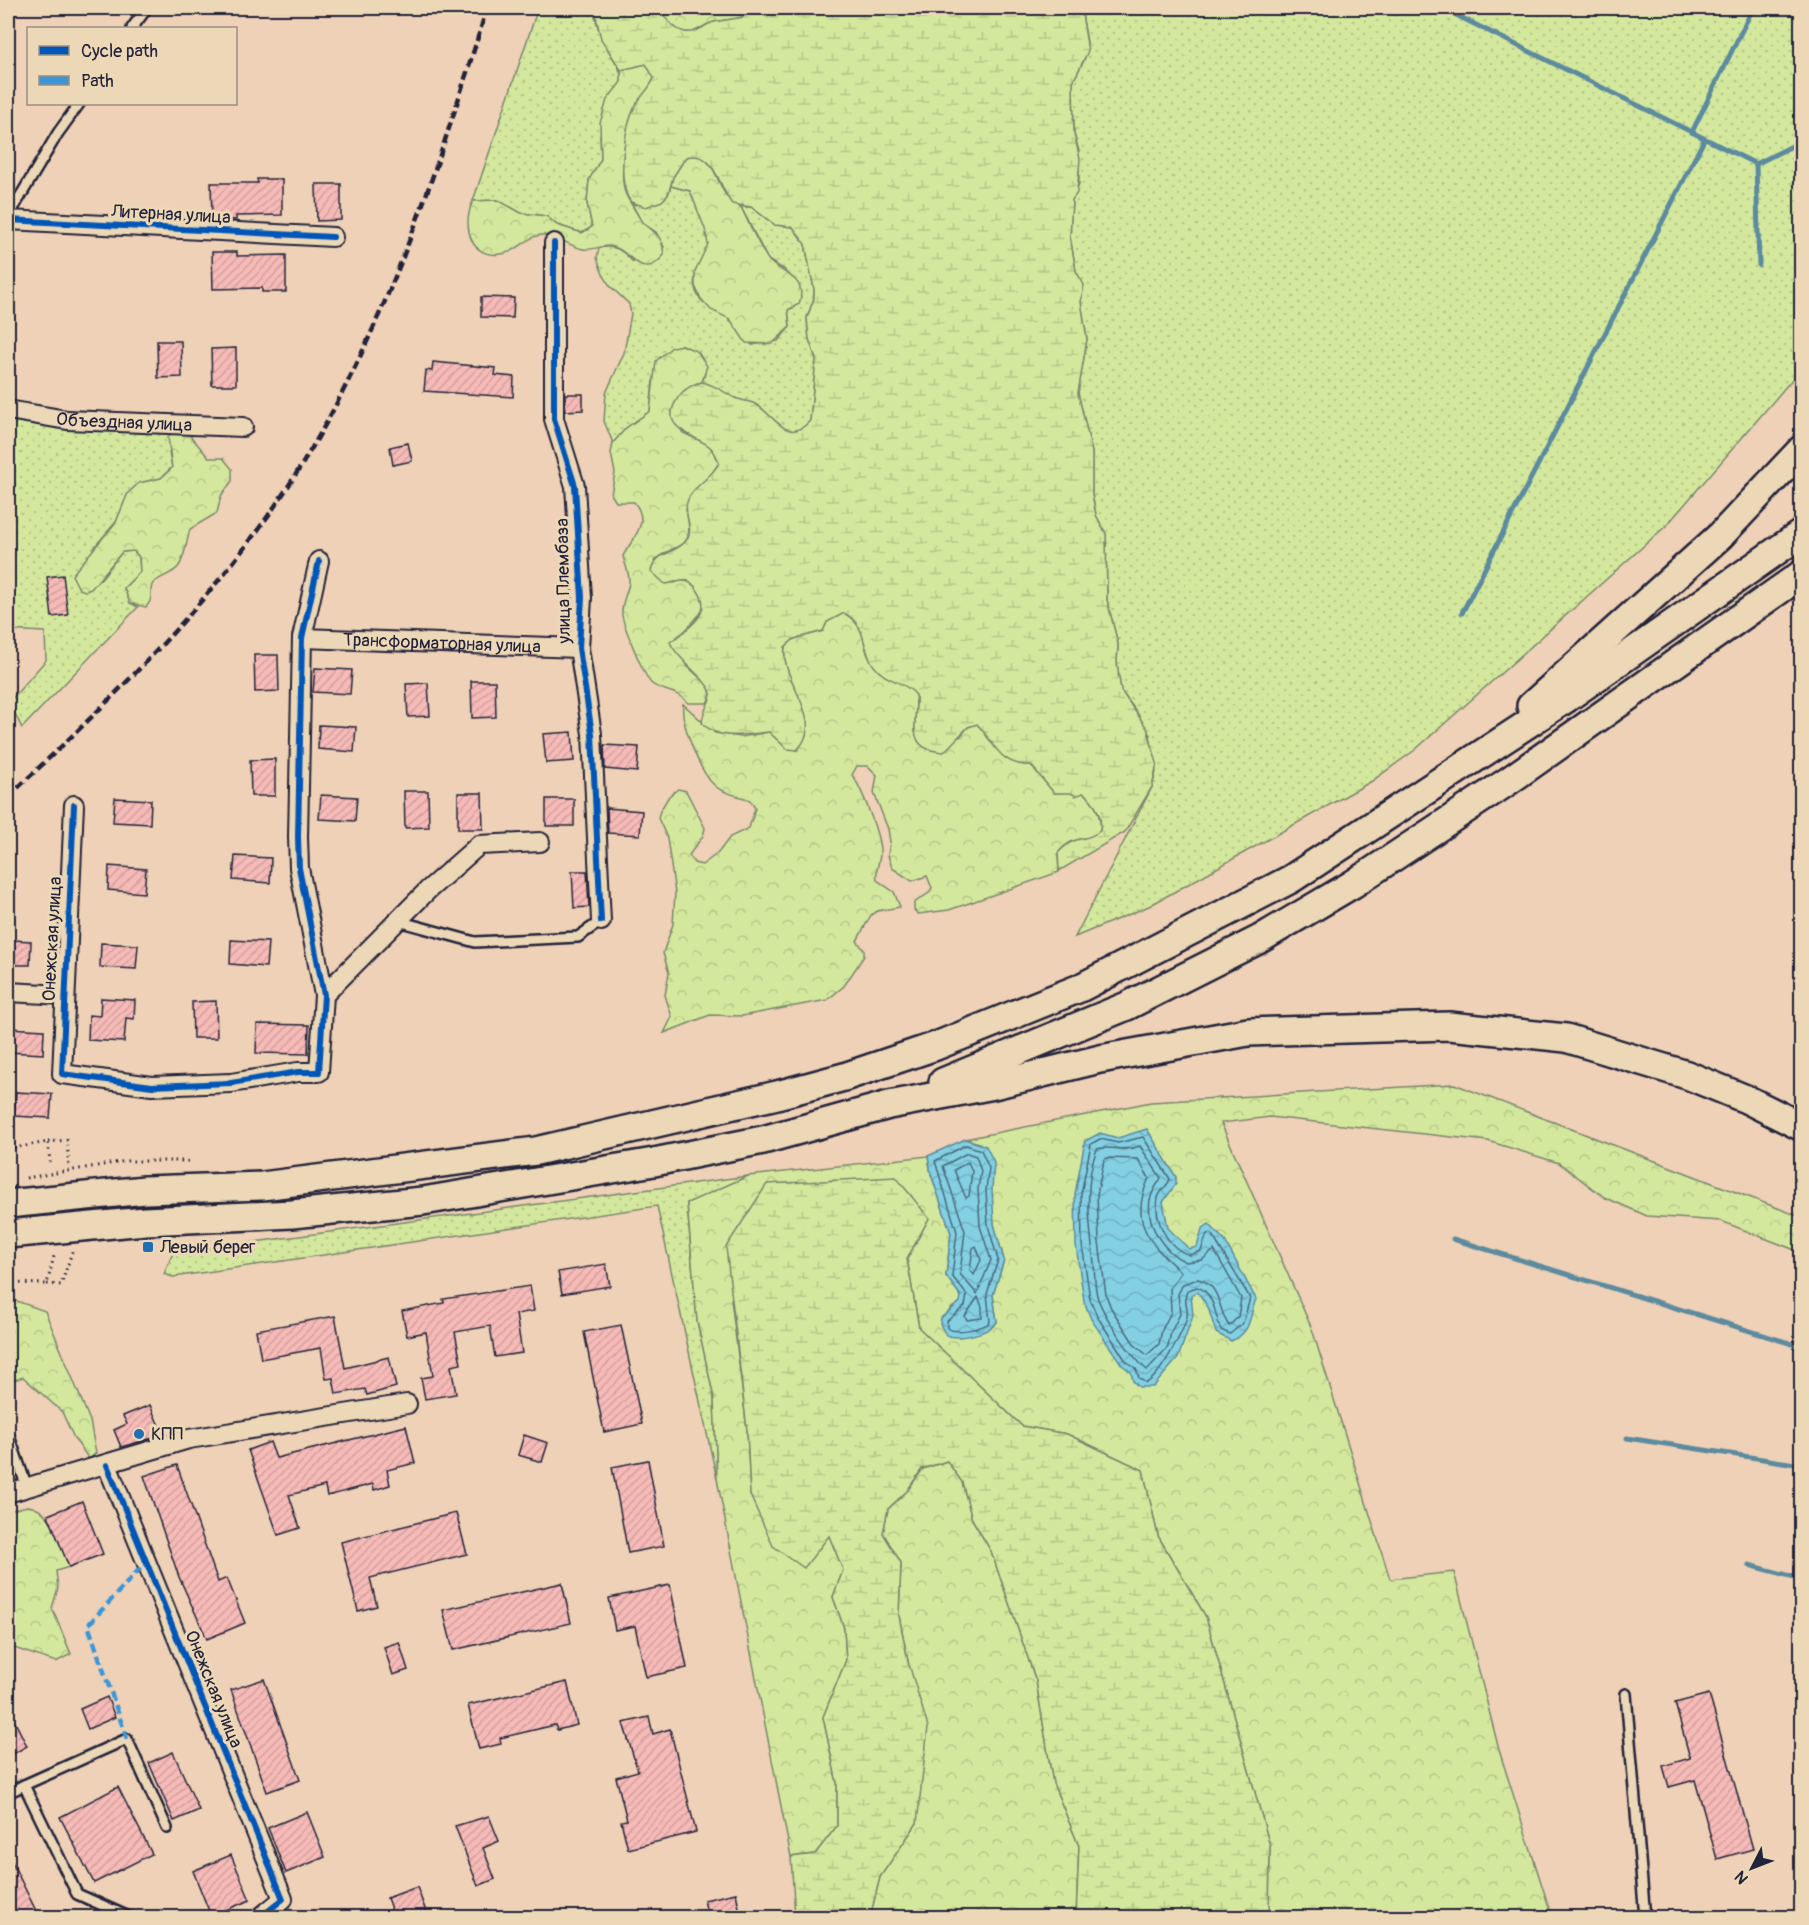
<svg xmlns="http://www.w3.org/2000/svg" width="1809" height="1925" viewBox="0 0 1809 1925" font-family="Pangolin,sans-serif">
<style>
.grass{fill:url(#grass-dots);stroke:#7a856c;stroke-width:1.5}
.forest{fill:url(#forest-crowns);stroke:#7a856c;stroke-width:1.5}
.wetland{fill:url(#wetland-marsh);stroke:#7a856c;stroke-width:1.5}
.water{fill:url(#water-waves);stroke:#5c8a9f;stroke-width:1.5}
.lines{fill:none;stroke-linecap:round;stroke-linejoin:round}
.shore{stroke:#49687e;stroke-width:1.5}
.stream{stroke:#5c8a9f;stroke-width:5}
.building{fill:url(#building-hatch);stroke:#22223b;stroke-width:1.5}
.service-casing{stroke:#22223b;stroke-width:14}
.minor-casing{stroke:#22223b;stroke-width:22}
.primary-casing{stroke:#22223b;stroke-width:32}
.path{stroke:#22223b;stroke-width:3;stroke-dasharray:1.5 4.5;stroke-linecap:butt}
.service{stroke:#ecd7b6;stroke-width:9}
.minor{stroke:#ecd7b6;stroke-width:18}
.primary{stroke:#ecd7b6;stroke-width:27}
.rail{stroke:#22223b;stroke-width:4.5;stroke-dasharray:9 4.5;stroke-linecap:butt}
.quiet{stroke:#3b95d9;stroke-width:4.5;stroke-dasharray:9 4.5;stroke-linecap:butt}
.cycleway-casing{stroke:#ecd7b6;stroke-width:10}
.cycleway{stroke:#0057b8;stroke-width:6}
.poi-dot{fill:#1f6fb2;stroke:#ecd7b6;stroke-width:2}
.labels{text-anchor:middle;stroke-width:6;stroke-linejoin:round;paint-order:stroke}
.street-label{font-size:18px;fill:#22223b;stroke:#ecd7b6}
.poi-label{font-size:18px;fill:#22223b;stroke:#ecd7b6;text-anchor:start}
</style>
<defs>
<pattern id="grass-dots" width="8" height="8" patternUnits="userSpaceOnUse" patternTransform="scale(1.5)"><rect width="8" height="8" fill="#d3e89d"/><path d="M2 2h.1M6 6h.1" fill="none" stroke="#b5c788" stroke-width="1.8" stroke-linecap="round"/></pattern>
<pattern id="forest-crowns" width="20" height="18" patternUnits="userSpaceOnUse" patternTransform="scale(1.5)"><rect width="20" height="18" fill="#d3e89d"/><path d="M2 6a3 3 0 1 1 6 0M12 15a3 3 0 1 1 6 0" fill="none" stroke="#b5c788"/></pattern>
<pattern id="wetland-marsh" width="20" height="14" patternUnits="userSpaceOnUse" patternTransform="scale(1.5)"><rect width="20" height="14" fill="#d3e89d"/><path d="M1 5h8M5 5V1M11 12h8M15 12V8" fill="none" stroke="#b5c788"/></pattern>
<pattern id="water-waves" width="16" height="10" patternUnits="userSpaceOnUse" patternTransform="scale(1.5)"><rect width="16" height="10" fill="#83d0e2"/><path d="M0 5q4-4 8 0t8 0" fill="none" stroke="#71b2c3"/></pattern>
<pattern id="building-hatch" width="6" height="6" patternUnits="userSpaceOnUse" patternTransform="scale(1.5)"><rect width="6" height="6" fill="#f6bab7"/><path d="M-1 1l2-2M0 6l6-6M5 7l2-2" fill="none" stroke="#d3a09e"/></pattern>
</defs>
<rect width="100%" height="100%" fill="#eed1b6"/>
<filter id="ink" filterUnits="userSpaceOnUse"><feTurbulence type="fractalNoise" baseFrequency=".0167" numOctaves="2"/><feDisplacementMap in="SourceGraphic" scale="12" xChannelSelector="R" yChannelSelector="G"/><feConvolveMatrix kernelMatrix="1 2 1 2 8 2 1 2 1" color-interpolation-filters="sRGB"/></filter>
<g filter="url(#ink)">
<g class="grass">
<path d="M538,8H594C595,22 600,35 607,48C614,61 621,66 622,82L607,100L600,136L601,159L589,180L587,203L592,227L582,233L557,225L546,216L521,213L498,200L473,201Z"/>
<path d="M1081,8H1801V369L1667,525L1415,750L1372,781L1149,906L1075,937L1152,787L1156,772L1150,735L1136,711L1121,691L1117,663L1118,644L1107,600L1106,534L1096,515L1092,494V452L1078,393L1087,339L1081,302L1083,285L1076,271L1070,237L1072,199L1079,184V151L1074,134L1073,82L1085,58L1087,42Z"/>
<path d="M671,186L690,191C697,205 709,228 708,244C707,260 683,278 701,300C710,310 723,312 731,321C740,329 742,337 752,345L778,341L790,327L788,309L794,308L785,270L768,260L741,207H751L775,225L793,227L805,244L814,289V298L807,318L809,339L816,359L810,421L803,428L794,431L785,429L755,404L737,399L702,382L705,374L698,352L681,345L653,381L650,411L626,428L613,443L604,421L606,393L624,353L631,314L629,304L610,286L602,272L597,258L599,248C615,244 623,251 633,262L664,247L656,232L642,223L631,202L635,205L668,195Z"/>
<path d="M8,418L180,430L169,453L172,467L161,478L139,483L125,501L116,522L96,545L88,559L77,569L100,580L122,552L134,551L139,557L140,572L124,588L130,603L138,607L22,728L9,702L46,660L45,632L8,630Z"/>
<path d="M748,1176L687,1204L697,1321L714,1398L717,1479L657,1206L173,1277L164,1274L173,1253Z"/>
</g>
<g class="forest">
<path d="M657,8H754C742,23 727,17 711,23C701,26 696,34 685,32C673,30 665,16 657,8Z"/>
<path d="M646,64L654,78C650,90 639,97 634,109C626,126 618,177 626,195C630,203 636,211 640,219C648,233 662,228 664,255C641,284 630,248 610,246C601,245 593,251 583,249C569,246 559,236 544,235C525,234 518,258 490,254C466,250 464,218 473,201L498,200L521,213L546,216L557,225L582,233L592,227L587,203L589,180L601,159L600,123L607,100L621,82V70Z"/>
<path d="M695,155C722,161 715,199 741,207C749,224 757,242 767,258C777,274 809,274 799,304L788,310L790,327L772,344L746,343L730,319L711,310L701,299L695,286V271L708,244L705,229L690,191L671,186L673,177L686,157Z"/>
<path d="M682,345L698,352L707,366L702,382C683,387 677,398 672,416L683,433L709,445L719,463L686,510C696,553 679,539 654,561L674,583C692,575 701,592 705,608L686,630L687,666L709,686L711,695L707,703H688C678,690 663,692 652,684C645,679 623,624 622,615C621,603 627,594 629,583C630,574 625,565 623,556C633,537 651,523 634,502H616L611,494L615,473L611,453L613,443L626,428L650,411L656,361L672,347Z"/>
<path d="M173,432H187L209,458H223L232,469V481L221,496L217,513L190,529C187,539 185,557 179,566C173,575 155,578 152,585C149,594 154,599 146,607L130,603L124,588L140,572L139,557L134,551L122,552L91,589L85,591L79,589L72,575L116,522L128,493L139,483L161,478L172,468L168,437Z"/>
<path d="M844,613C871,629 859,648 874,665C886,679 906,681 916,695L915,732L960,737L968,727L977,724C994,742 1001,766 1031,765L1054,793C1063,793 1075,791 1083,793C1095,797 1102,821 1100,831C1084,844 1075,833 1058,853L1059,872L949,910L918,914L914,910V903L929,893L932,888L927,876L912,881L892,868L888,855L890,842L888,829L874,793L877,775L868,766H857L852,775C861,786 881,838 880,853C880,863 875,868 877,880L894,892L900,907L877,911L871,915L857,941L864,950V956L844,986L827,1000L742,1016L710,1015L664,1033L672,1017L665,995L669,973L663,953L673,924L675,893L667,838L658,818L660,811L669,796L678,789L686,791L705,828L703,836L689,855L694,863L702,865L718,853L730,837L749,828L755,808L750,800C738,795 724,794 715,786C700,773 680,722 683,704L715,733L741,737L769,732L781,743L797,750C827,719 779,681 785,647L794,639L823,631L827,622Z"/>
<path d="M1454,1084L1801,1217V1256L1795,1250L1721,1221L1647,1216L1604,1197L1559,1163L1488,1141L1270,1117L1221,1123L1312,1329L1390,1579L1454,1572L1499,1750L1552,1917H1269L1270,1846L1206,1617L1158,1536L1143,1470L1067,1434L1022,1426L919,1328L907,1259L929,1218L731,1299L747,1430L750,1495L829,1535L843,1570L833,1597L844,1628L846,1660L823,1717L837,1783V1826L815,1854L791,1857L717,1479L714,1398L697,1321L687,1203L748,1176L928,1156L931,1174L951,1233L946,1276L961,1296V1302L950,1309L959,1337L975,1334L997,1322L993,1295L1004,1260L994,1224L980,1143L965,1139L1151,1102Z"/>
<path d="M8,1298L45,1311L90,1421L96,1453L89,1459L74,1438L62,1412L23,1377L8,1382Z"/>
<path d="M947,1461L962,1482L972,1519L991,1551L1036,1681L1053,1783L1079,1846L1076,1917H870L880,1877L917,1823L908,1661L899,1616L901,1563L883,1533L888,1509L907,1491L923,1469Z"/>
<path d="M27,1506C55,1509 60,1544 69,1567L56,1571L58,1588L52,1608L71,1654L56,1662L8,1646V1511Z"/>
</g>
<g class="wetland">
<path d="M594,8H657C665,16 673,30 685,32C696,34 701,27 711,23C727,17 742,23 754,8H1081L1088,51L1073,82L1074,134L1080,159L1077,193L1072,200L1070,237L1076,271L1084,285L1081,302L1087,339L1078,393L1092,452V494L1096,515L1106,534L1107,600L1118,644L1117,663L1121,691L1147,728L1157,763L1152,787L1125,832L1059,871L1058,853C1077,832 1083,844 1100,831C1103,819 1095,800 1083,793L1076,796L1071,793H1054L1031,765C999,766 995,743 977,724L968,727L944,752C903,750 918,722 916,695C905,681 886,682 874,666C860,647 869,627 844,613L827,622L823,631L794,639L785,647C779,681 828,719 797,750L787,749L769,732C745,734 720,742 702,723C703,710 709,705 711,695C713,684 676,659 670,642C687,629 714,614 698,591C695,586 690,580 684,580C678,580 671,584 665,584L651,571C656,551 673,555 685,542C696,529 683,516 687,502C691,487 712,478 719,463C717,457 715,451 710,447C697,435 659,430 676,401C681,391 691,385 702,382C715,385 724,392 735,398C742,401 751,401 757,405C776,417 787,445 810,421L816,359L809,339L807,318L814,298V289L805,244L793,227L775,225L751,207L732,204C718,186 715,149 686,157L673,177L668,195L662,201L646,207L631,202C616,182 624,127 636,105C641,95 650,89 654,78L646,64L621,70L601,39Z"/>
<path d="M896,1177L929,1218L907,1259L919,1328L1022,1426L1067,1434L1143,1470L1158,1536L1206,1617L1270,1846L1269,1917H1076L1079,1846L1053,1783L1036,1681L991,1551L972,1519L962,1482L947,1461L922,1469L907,1491L888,1509L883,1533L901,1563L899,1616L908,1661L928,1727L917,1823L880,1877L870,1917H795L791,1857L815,1854L837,1826V1783L823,1717L846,1660L844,1628L833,1597L843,1570L829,1536L804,1568L773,1546L750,1495L747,1430L726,1247L767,1184Z"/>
</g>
<g class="water">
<path d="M1147,1129L1176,1177V1184L1163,1202L1168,1228L1189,1249L1197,1247L1202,1229L1209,1224L1225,1241L1256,1299C1249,1316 1252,1333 1231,1341L1216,1333L1208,1307L1198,1292L1191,1295L1193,1316L1178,1358L1153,1387H1139L1133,1381L1131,1372L1122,1365L1091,1319L1084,1301L1076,1245L1075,1194L1085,1141L1100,1133L1118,1138Z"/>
<path d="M965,1139L986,1146L994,1162L992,1189L994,1224L1004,1260L993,1295L997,1322C988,1334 959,1340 946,1335L940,1324L941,1318L960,1302L961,1296L946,1276L951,1233L931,1174L928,1156Z"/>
</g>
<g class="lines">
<g class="shore">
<path d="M1143,1137L1170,1179C1168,1186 1160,1190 1158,1198C1153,1220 1168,1249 1190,1255L1201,1251L1207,1234L1211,1233L1250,1298L1243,1323L1230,1334L1221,1330C1215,1315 1214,1292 1197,1287L1188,1290C1182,1298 1189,1307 1187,1317C1183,1332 1160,1377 1146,1383L1139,1378L1136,1369L1126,1361L1097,1316L1090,1299L1082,1244L1081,1194L1091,1144L1100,1139L1118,1143Z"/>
<path d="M966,1145L981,1150L989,1168L986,1189L988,1225L998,1260L987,1294L990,1322C982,1329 955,1334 947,1328V1321L965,1306L967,1295L952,1276L957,1232L935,1161Z"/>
<path d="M1140,1146L1161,1178C1157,1185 1152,1191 1150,1200C1146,1225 1163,1252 1186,1262L1202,1260L1214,1250L1241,1298L1238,1317L1229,1326C1218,1311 1221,1284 1198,1279L1183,1284L1178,1294L1180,1314L1171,1332L1168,1347L1147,1370C1131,1356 1106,1320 1098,1299C1094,1288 1095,1274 1094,1263C1090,1228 1083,1183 1097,1149C1108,1145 1121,1153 1140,1146Z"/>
<path d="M967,1153L976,1156L981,1171L978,1189L980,1226L991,1260L977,1294L960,1274L965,1231L943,1166Z"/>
<path d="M1107,1158L1138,1159L1149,1178C1128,1222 1150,1244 1181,1272L1170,1288L1171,1312L1162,1330L1159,1344L1147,1355L1135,1345L1111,1308L1106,1295L1099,1242L1097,1195L1104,1160Z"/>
<path d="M968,1162L972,1171L969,1196L966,1198L954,1170Z"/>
<path d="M976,1246L981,1260L974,1275L970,1270L973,1248Z"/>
<path d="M978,1297L982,1307V1318L967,1320L965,1316Z"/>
</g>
<g class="stream">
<path d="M1442,8L1756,164"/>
<path d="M1692,132L1753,8"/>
<path d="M1756,164L1759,265"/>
<path d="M1756,164L1802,141"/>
<path d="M1462,613L1704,140"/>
<path d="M1453,1239L1802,1347"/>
<path d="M1627,1438L1802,1465"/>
<path d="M1749,1565L1802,1579"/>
</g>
</g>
<g class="building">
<path d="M257,179H282V215L236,216V220L212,219L211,183H258Z"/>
<path d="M316,184H341V220L317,221Z"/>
<path d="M212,252H237V256L286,255V292H262V288L213,289Z"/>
<path d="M481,297L514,298L513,318L481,317Z"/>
<path d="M157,341H181L182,377L158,378Z"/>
<path d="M236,348V385H212L211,349Z"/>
<path d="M433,362L496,368L495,375L514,377L513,397L424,391L426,370L432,371Z"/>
<path d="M565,394H583V410L565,411Z"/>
<path d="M408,443L412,461L393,465L390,447Z"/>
<path d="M63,575L68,615L52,617L47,577Z"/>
<path d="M254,655H278L279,691L255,692Z"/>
<path d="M315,668L352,670L350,694L313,692Z"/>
<path d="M471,681H495L496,717L472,718Z"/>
<path d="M428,683L430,716L408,717L406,684Z"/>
<path d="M319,725L356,727L354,752L318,749Z"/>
<path d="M572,732L574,761L546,763L543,734Z"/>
<path d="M604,745L639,747L637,772L605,769Z"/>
<path d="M275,759V796H251L250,760Z"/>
<path d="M404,791H428L429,827L405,828Z"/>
<path d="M458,793H482L483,829H458Z"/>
<path d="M321,795L357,797L355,821L319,819Z"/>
<path d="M115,798L151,800L150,824L113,822Z"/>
<rect x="546" y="799" width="28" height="27"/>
<path d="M607,808L642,811L640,835L608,833Z"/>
<path d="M235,856L271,858L270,883L233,880Z"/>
<path d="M109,866L146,869L144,893L108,890Z"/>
<path d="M572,871H587L589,907L574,908Z"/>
<path d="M12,940L31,941L30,965H11Z"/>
<path d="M231,940L268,942L266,967L230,964Z"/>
<path d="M101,943L138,945L136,969L100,967Z"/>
<path d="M101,998L135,1000L134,1019L126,1018L124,1042L88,1040L89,1015L100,1016Z"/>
<path d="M216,1001L217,1038H193L192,1002Z"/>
<path d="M257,1024L309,1025L308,1054L256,1053Z"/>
<path d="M8,1028L44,1030L43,1054L8,1052Z"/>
<path d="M16,1092L52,1094L50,1118L14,1116Z"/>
<path d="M606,1264L610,1286L562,1294L558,1272Z"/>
<path d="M530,1286L534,1311L516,1314L522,1353L495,1357L490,1326L455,1332L461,1364L451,1366L456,1394L425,1399L421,1378L433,1376L426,1332L407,1336L402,1311L444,1303L443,1299Z"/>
<path d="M335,1316L345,1368L389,1357L396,1387L367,1395L365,1389L336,1394L333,1378L326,1379L321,1348L261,1359L256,1330Z"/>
<path d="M621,1325L642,1424L604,1432L584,1332Z"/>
<path d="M150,1405L163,1435L121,1447L114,1430L127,1424L123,1416Z"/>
<path d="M406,1426L415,1463L387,1470L390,1485L374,1490L373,1484L327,1496L325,1486L289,1495L300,1528L278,1535L248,1450L270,1442L276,1458Z"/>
<path d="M524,1435L548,1443L542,1462L518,1455Z"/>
<path d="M648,1460L664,1546L628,1553L612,1467Z"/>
<path d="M177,1465L218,1582L227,1578L245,1623L207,1639L179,1577L144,1476Z"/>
<path d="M82,1501L103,1554L69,1567L48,1515Z"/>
<path d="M456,1513L467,1554L370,1578L377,1606L358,1611L341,1542Z"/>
<path d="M562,1583L571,1623L453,1650L443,1610Z"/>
<path d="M670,1585L687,1668L646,1677L635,1626L615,1630L609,1598Z"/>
<path d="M399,1642L408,1670L393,1675L384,1647Z"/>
<path d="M264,1679L300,1780L267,1792L231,1690Z"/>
<path d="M567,1682L577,1725L557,1730L555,1725L500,1738L501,1744L479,1749L468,1705Z"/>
<path d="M1709,1694L1753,1849L1717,1859L1695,1780L1669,1787L1663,1766L1690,1758L1675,1703Z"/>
<path d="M107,1697L115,1717L88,1729L80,1709Z"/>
<path d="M8,1708L27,1746L8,1757Z"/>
<path d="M649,1717L653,1734L670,1729L696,1832L628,1849L621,1821L627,1820L616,1777L638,1771L623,1723Z"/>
<path d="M173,1752L199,1810L174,1821L149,1763Z"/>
<path d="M118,1787L152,1854L94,1883L60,1817Z"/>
<path d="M307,1812L325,1857L286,1873L268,1828Z"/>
<path d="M489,1816L499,1841L483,1848L495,1879L478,1886L455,1826Z"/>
<path d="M8,1854L39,1917H8Z"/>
<path d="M231,1855L250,1900L211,1916L193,1871Z"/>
<path d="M417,1887L428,1917H394L387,1898Z"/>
<path d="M736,1893L741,1917H708L704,1900Z"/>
</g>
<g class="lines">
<defs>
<g id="service">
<path d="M132,28L147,8"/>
<path d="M8,217L58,133L79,104"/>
<path d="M398,921L475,942L578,937L601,921"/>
<path d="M8,1433L27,1487"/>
<path d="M1626,1694L1645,1918"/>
<path d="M24,1785L127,1739L167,1828"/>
<path d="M8,1793L24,1785L77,1894L131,1918"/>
</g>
<g id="minor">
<path d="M8,220L333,237"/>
<path d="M554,243V419L575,486L582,598L579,648L592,734L601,921"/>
<path id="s1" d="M8,410L67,420L243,427"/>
<path id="s2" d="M302,638L579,648"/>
<path d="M74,805L62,1074L152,1086L231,1083L298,1072H319L324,995L299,868L298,837L302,638L319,561"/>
<path d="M8,992L64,995"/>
<path d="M324,995L428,890L479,845L540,842"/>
<path d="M107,1465L283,1899L262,1916"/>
<path d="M8,1493L189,1439L407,1404"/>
</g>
<g id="primary">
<path d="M1531,706L1721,535L1802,449"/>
<path d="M943,1082L1127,1006L1260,939L1353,884L1507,782L1802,574"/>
<path d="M8,1204L145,1190L262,1186L536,1151L777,1095L844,1077L936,1046L1080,988L1291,879L1567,698L1802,533"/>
<path d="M8,1234L145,1221L292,1214L423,1201L654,1162L763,1140L889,1105L994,1085L1100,1059L1248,1032L1449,1026L1566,1038L1687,1075L1746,1099L1802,1127"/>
</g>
</defs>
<use href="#service" class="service-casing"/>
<use href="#minor" class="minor-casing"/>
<use href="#primary" class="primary-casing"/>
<g class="path">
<path d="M48,1142L67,1140L69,1169"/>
<path d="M8,1149L48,1142L50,1162"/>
<path d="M26,1178L127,1161H188"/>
<path d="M8,1283L47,1284L54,1256"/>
<path d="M47,1284L61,1285L73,1249"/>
</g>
<use href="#service" class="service"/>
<use href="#minor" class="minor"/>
<use href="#primary" class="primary"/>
<path class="rail" d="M8,797C111,700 214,601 291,482C384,337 437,170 487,8"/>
<path class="quiet" d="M127,1739L88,1625L146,1562"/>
<defs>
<g id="cycleway">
<path d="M8,220L333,237"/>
<path d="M554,243V419L575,486L582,598L579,648L592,734L601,921"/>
<path d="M74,805L62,1074L152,1086L231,1083L298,1072H319L324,995L299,868L298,837L302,638L319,561"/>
<path d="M107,1465L283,1899L262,1916"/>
</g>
</defs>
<use href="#cycleway" class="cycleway-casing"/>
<use href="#cycleway" class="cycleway"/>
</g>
</g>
<g class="poi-dot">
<rect x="142" y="1241" width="12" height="12" rx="3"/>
<circle cx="139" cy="1434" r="6"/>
</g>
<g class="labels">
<g class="street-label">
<text transform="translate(171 214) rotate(3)" y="6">Литерная улица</text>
<text dy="6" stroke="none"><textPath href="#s1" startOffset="117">Объездная улица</textPath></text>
<text transform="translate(563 581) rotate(-91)" y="6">улица Плембаза</text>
<text dy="6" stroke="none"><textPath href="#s2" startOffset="140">Трансформаторная улица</textPath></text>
<text transform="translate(52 939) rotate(-87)" y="6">Онежская улица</text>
<text transform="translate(214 1689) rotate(68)" y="6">Онежская улица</text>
</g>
<g class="poi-label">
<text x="160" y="1253">Левый берег</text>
<text x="151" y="1440">КПП</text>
</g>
</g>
<rect width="1809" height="1925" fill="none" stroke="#ecd7b6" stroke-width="30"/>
<rect x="15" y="15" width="1779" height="1895" fill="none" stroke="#22223b" stroke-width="2" filter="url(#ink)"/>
<rect x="27" y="27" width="210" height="78" fill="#ecd7b6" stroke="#9b8f85" stroke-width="1.5"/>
<rect x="39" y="46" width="30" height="9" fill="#0057b8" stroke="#9b8f85" stroke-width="1.5"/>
<text x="81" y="57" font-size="18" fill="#22223b">Cycle path</text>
<rect x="39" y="76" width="30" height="9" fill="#3b95d9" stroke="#9b8f85" stroke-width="1.5"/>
<text x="81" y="87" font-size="18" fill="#22223b">Path</text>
<g transform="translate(1752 1868) rotate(228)" stroke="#ecd7b6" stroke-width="4.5" paint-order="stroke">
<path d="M0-4.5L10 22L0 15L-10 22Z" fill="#22223b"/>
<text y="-9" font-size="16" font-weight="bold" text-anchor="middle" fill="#22223b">N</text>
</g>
</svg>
